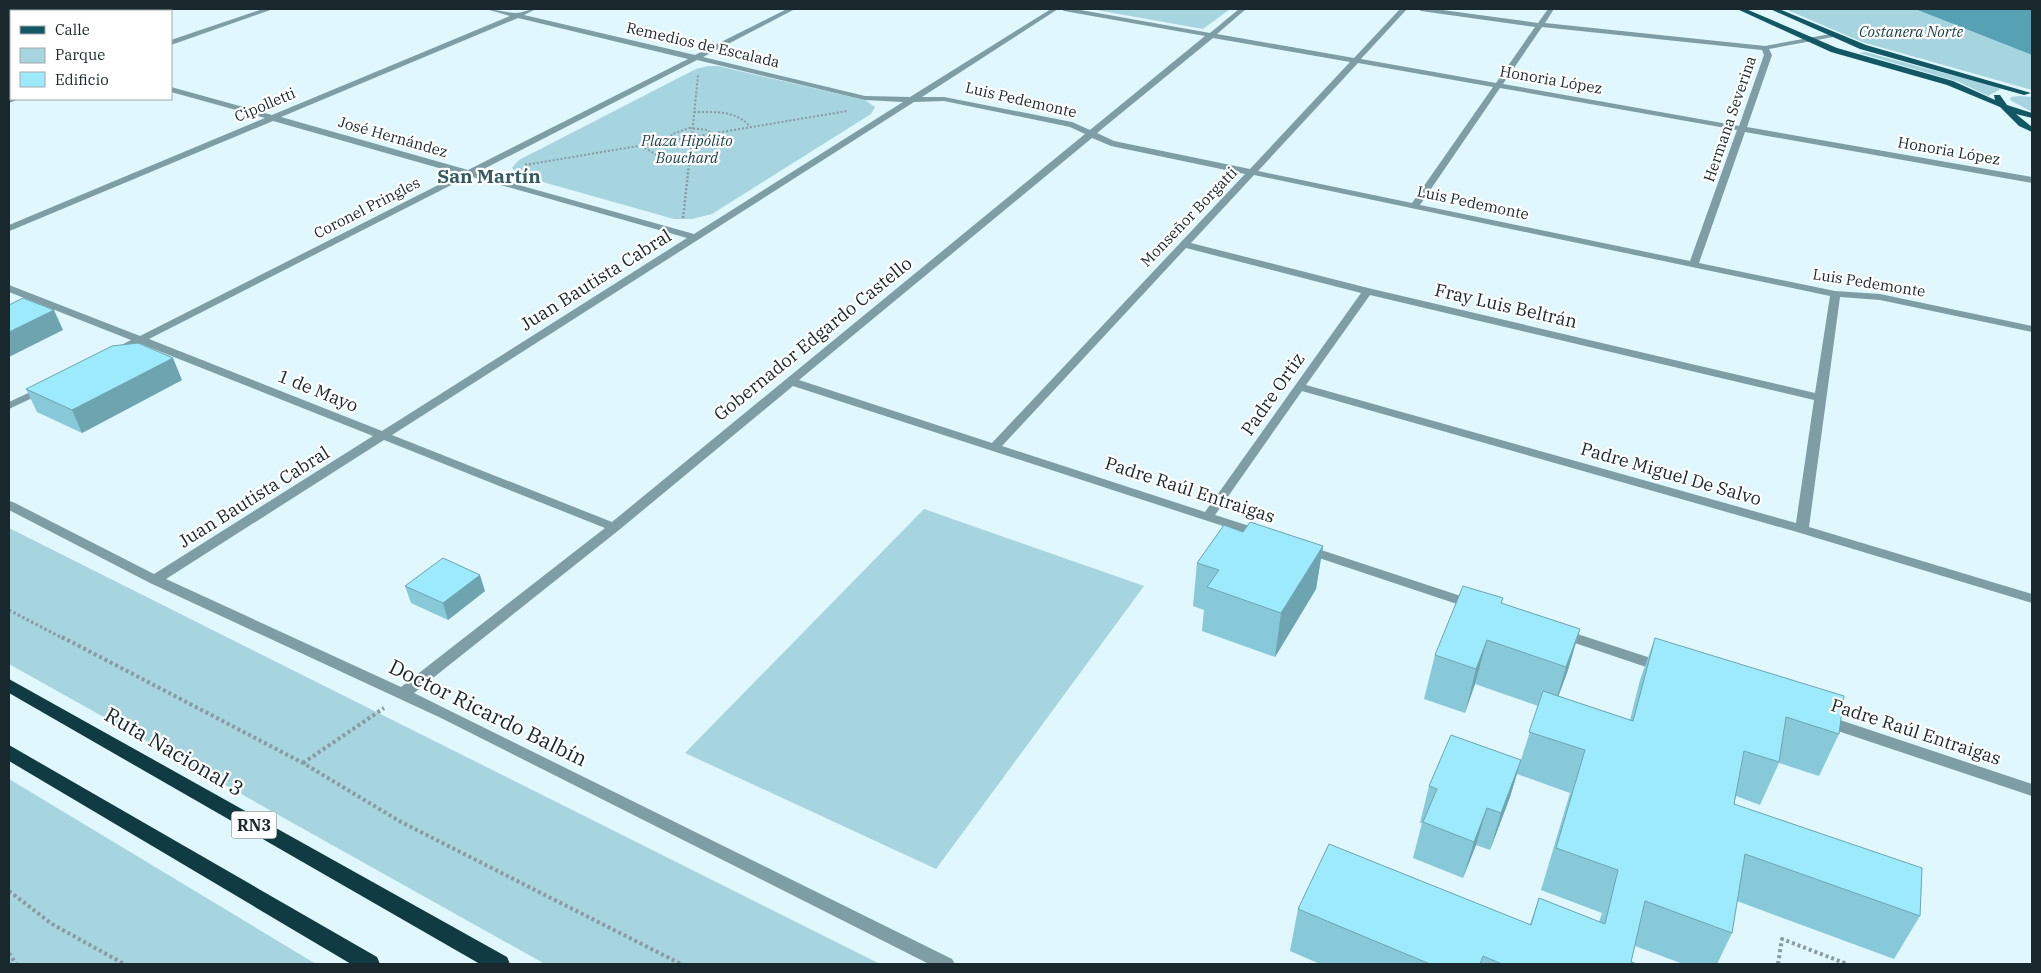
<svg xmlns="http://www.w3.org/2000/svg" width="2041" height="973" viewBox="0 0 2041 973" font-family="'IBM Plex Serif',serif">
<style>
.green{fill:#a6d4df}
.water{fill:#56a2b4}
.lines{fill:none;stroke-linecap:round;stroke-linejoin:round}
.path-far3{stroke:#879ba0;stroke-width:2;stroke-dasharray:2 2;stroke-linecap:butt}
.path-far2{stroke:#879ba0;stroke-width:2.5;stroke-dasharray:2 2;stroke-linecap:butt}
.path-far1{stroke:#879ba0;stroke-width:3;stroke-dasharray:2.5 2.5;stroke-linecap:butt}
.path{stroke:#879ba0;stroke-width:4;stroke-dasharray:3 3;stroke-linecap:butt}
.minor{fill:#7e9da4;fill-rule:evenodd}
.major{fill:#125764;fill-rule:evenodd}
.highway{fill:#113b43;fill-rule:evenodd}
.wall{fill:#87c9d9}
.shaded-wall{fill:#6ea4b0}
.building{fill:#9deafc;stroke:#6ea4b0}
.labels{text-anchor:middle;stroke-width:4.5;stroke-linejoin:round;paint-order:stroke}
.far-park-label{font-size:15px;font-style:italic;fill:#1b3f47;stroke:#fff}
.far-street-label{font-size:15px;fill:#19282c;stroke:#fff}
.shield{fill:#fff;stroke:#5e686b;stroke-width:1}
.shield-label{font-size:16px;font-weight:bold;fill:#19282c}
.street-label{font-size:18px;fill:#19282c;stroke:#fff}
.far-district-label{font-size:19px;font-weight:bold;fill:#365a63;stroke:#fff}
.near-street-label{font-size:21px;fill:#19282c;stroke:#fff}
</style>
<rect width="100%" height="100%" fill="#dff7fd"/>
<g class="green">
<path d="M1091,9H1230L1203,29Z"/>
<path d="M1785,9H1915L2032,55V90L1862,42Z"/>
<path d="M1865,52L1993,86L2001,89L1988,96L1959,82L1859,53Z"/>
<path d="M708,66H718L865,100L875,107L871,114L712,214L692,219H674L518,175L512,168L519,160L696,69Z"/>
<path d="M2019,96L2032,97V112L2010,100L2011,97Z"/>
<path d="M924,509L1144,586L936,869L685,753Z"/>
<path d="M9,528L880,964H545L9,664Z"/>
<path d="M9,779L316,964H9Z"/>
</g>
<path class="water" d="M1915,9H2032V55Z"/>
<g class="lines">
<g class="path-far3">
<path d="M694,112C714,112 737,110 750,127"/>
<path d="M689,128L708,130L713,136C702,149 683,149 669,141L672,134Z"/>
<path d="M641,146L657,155L690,158"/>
<path d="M525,165L847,111"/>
<path d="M689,165L698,75"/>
</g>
<g class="path-far2">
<path d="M525,165L530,164"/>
<path d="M683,218L689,164"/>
</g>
<path class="path-far1" d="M9,610L64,639"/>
<g class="path">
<path d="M62,637L303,763L401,822L681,964"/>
<path d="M303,763L384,708"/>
<path d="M9,891L52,924L124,964"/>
<path d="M9,953L16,964"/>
<path d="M1778,964L1782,939L1847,964"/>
</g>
<g class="minor">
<path d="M9,9H18L9,12Z"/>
<path d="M263,9H273L171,45V40Z"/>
<path d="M486,9C496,9 506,13 516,13C522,13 529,9 536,9L524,15L695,55L787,9H795L703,57L865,96L910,97L1051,9H1058L922,97H944L1072,122L1090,130L1205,36L1064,11L1061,9H1075L1210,33L1239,9H1246L1217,34L1354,58L1400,9H1407L1361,59L1496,83L1535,27L1421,11L1418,9H1435L1538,23L1548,9H1554L1545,23L1765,46L1836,33V37H1833L1769,49L1772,55L1747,127L2032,177V183L1745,132L1699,263L1835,291L1880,294L2032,326V332L1880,300L1840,297L1809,527L2032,594V603L1797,532L1302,391L1215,515L1265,531L1267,534L1265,537L1260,538L793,386L619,530L414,693L952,959L955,964H929L441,718L150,583L9,510V501L13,502L154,574L373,436L141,344L120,354H112L111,352L112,350L131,340L9,292V285L140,336L460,174L273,121L12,230L9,231V225L265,118L171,92V87L272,115L510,16ZM518,18L688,59L468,170L281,117ZM1542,27L1762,50L1764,55L1739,126L1503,84ZM1213,38L1350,62L1250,169L1114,141L1097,133ZM697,60L865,100L903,102L694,234L476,173ZM1358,63L1493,87L1412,203L1258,171ZM1500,88L1737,130L1690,261L1420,205ZM944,101L1070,127L1085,134L612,522L392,435L914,102ZM1092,138L1111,146L1245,174L992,443L799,380ZM1254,175L1830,296L1815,393L1368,288L1191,243ZM469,176L687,238L382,431L149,339ZM1186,248L1361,293L1205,512L1002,446ZM1370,295L1814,400L1796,523L1306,385ZM384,440L605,528L401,687L166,579Z"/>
<rect x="9" y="41" width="2" height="4"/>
<path d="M9,98L19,99L9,103Z"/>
<path d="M43,386L47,387L49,389L47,391L9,409V402Z"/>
<path d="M1306,545L1479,602L1481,605L1479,608H1469L1301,552L1299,549Z"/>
<path d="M1562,629L1666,663L1668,667L1666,671L1661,672L1557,637L1555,634L1557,631Z"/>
<path d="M1825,715L2032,784V796L1820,725L1817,721L1820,717Z"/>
</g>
<g class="major">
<path d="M1737,9H1746L1837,48L1953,81L1995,100L1994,95H2000L2007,105L2032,113V118L2016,114L2032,127V132L2019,126L2000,107L1947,85L1831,52Z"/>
<path d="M1770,9H1779L1866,45L2031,93L2024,95L1860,49Z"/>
</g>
<g class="highway">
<path d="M9,679L507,957L510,964H480L9,693Z"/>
<path d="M9,745L377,957L380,964H351L9,761Z"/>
</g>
</g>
<g class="wall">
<path d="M182,380L82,433L37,412L26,389Z"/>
<path d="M1243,532L1323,546L1316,589L1275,657L1202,631L1204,610L1193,606L1197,563Z"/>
<path d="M405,586L485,591L448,620L411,603Z"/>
<path d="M1501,604L1580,629L1567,673L1558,696L1630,720L1640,680L1655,638L1839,734L1819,776L1779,763L1760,805L1736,796L1734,804L1920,916L1894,959L1737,901L1732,933L1717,964H1683L1635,946L1631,962L1637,964H1320L1290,951L1298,909L1530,924L1539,898L1599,922L1602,913L1541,890L1570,793L1517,774L1510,797L1490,850L1476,845L1463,878L1413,858L1422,823H1420L1429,786L1521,760L1538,706L1475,684L1465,713L1424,699L1435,655Z"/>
</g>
<g class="shaded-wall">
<path d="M54,310L63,330L9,357V332Z"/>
<path d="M173,358L182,380L82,433L72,410Z"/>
<path d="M1323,546L1316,589L1275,657L1281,613Z"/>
<path d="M480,575L485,591L448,620L443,603Z"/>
<path d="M1580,629L1567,673L1553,711L1566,667Z"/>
<path d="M1487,640L1475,684L1465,713L1476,669Z"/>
<path d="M1521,760L1510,797L1490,850L1501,813Z"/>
<path d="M1487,808L1476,845L1463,878L1474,842Z"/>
</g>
<g class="building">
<path d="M23,298L54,310L9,332V305Z"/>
<path d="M138,343L173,358L72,410L26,389L112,346Z"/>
<path d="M1250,522L1323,546L1281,613L1207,587L1219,570L1197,563L1224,525L1243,532Z"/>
<path d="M443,558L480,575L443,603L405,586Z"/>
<path d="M1463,586L1503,598L1501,603L1580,629L1566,667L1487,640L1476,669L1435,655Z"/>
<path d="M1655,638L1844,696L1839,734L1786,717L1779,762L1744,751L1734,804L1922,868L1920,916L1745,854L1732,933L1645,901L1631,962L1637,964H1502L1483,956L1480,964H1430L1298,909L1329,844L1531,925L1539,898L1605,924L1618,870L1556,848L1585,750L1529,732L1543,691L1633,721Z"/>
<path d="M1451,735L1521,760L1501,813L1487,808L1474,842L1423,822L1437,789L1429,786Z"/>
</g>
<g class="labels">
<g class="far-park-label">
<text x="1911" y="37">Costanera Norte</text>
<text x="687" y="146">Plaza Hipólito<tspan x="687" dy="17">Bouchard</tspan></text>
</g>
<g class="far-street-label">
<text transform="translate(703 45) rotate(13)" y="5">Remedios de Escalada</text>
<text transform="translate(1551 80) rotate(10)" y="5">Honoria López</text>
<text transform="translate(1021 100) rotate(13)" y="5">Luis Pedemonte</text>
<text transform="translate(265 105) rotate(-23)" y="5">Cipolletti</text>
<text transform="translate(1730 119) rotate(-71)" y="5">Hermana Severina</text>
<text transform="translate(393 137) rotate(16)" y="5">José Hernández</text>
<text transform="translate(1949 151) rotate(10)" y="5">Honoria López</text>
<text transform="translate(1473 203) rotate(12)" y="5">Luis Pedemonte</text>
<text transform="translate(367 208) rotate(-27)" y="5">Coronel Pringles</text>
<text transform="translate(1189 217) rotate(-46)" y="5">Monseñor Borgatti</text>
<text transform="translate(1869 283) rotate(9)" y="5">Luis Pedemonte</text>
</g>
<rect class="shield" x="231.5" y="811.5" width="45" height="27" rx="4"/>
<g class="shield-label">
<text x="254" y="831">RN3</text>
</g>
<g class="street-label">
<text transform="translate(596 280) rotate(-32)" y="6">Juan Bautista Cabral</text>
<text transform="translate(1506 306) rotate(13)" y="6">Fray Luis Beltrán</text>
<text transform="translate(813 339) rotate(-39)" y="6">Gobernador Edgardo Castello</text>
<text transform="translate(318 391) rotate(22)" y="6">1 de Mayo</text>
<text transform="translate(1273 394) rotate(-55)" y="6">Padre Ortiz</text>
<text transform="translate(1671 474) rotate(16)" y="6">Padre Miguel De Salvo</text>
<text transform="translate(1190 490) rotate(18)" y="6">Padre Raúl Entraigas</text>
<text transform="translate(254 497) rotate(-32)" y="6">Juan Bautista Cabral</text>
<text transform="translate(1916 732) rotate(18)" y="6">Padre Raúl Entraigas</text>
</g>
<g class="far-district-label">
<text x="489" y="183">San Martín</text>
</g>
<g class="near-street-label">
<text transform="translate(488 713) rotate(26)" y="7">Doctor Ricardo Balbín</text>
<text transform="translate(174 752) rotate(30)" y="7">Ruta Nacional 3</text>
</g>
</g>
<rect width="2041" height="973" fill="none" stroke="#19282c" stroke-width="20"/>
<rect x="10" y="10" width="162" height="90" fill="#ffffff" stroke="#a3a9ab"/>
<rect x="20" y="26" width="25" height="8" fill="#125764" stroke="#a3a9ab"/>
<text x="55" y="35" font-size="15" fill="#19282c">Calle</text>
<rect x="20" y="48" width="25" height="15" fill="#a6d4df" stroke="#a3a9ab"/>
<text x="55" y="60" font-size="15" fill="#19282c">Parque</text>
<rect x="20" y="72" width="25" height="15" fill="#9deafc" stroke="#a3a9ab"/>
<text x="55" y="85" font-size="15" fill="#19282c">Edificio</text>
</svg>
